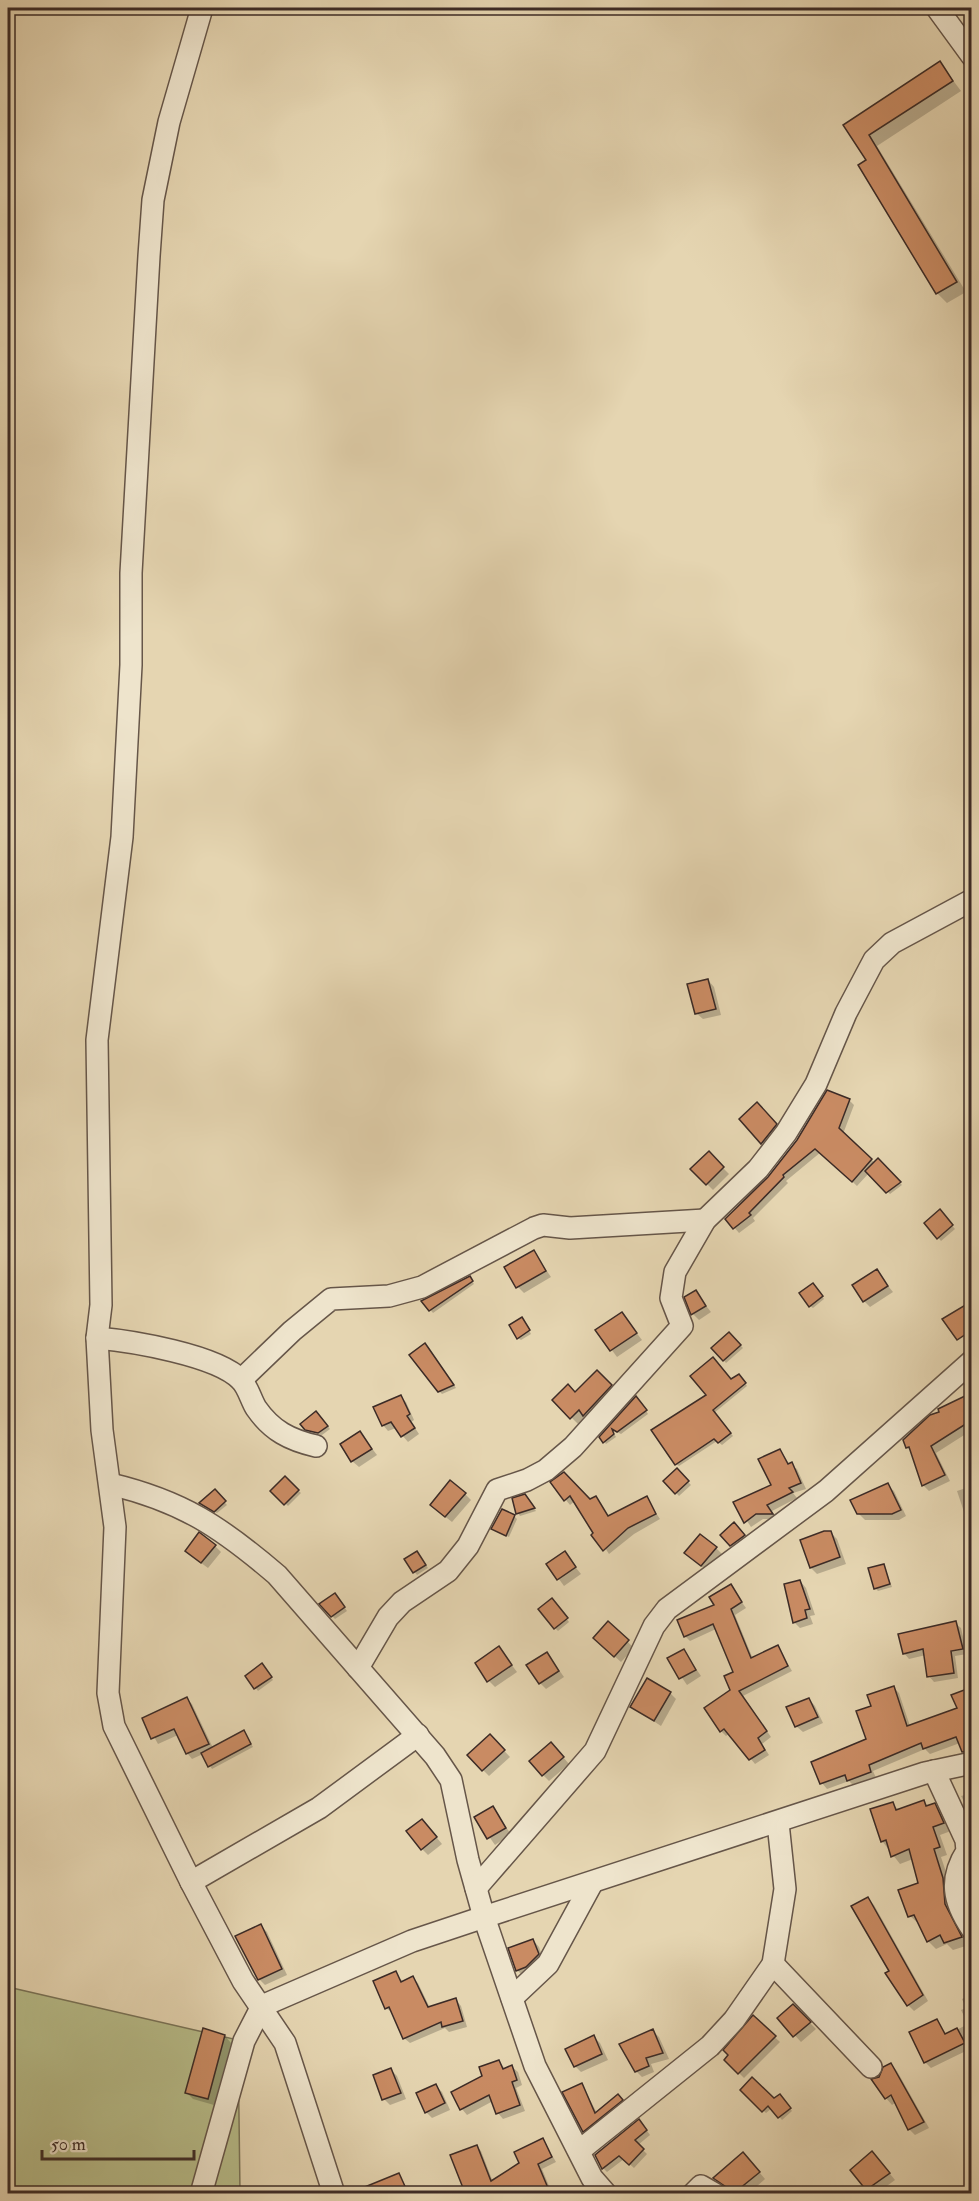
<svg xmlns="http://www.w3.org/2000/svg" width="979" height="2201" viewBox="0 0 979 2201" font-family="'IM FELL Double Pica',serif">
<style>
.green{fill:#b7bc89;stroke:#7a7458;stroke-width:1.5}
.shadow{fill:#0003}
.building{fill:#c98b63;stroke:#3c2b26;stroke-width:1.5}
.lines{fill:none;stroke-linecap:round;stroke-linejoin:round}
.street-casing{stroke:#665649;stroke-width:24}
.street{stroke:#eee4cc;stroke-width:21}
</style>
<rect width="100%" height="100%" fill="#e5d5b1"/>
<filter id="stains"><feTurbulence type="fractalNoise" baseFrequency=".00333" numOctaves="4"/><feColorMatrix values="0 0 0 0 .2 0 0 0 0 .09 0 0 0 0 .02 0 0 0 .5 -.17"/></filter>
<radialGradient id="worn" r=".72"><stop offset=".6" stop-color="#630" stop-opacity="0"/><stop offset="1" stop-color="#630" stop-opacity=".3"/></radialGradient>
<path class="green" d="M8,1987L238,2040L240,2193L8,2194Z"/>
<g class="shadow">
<path d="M961,8H972V25Z"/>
<path d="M940,63L961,91L877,146L966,292L947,303L937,293L868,160L845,125Z"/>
<path d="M708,980L714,987L721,1015L703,1019L696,1013Z"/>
<path d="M828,1092L849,1100L854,1105L843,1134L875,1163L878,1160L902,1185L890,1194L869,1173L857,1186L821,1152L786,1181L788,1183L753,1218L755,1221L739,1233L727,1219L769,1178L798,1141Z"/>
<path d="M764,1111L782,1131L768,1149L741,1119Z"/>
<path d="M708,1153L729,1174L713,1190L692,1169Z"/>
<path d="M942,1214L955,1229L941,1241L926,1223Z"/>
<path d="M534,1252L551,1277L524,1293L518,1287Z"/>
<path d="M876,1271L893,1292L870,1307L864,1301Z"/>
<path d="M472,1281L474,1284L433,1313L423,1301Z"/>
<path d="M972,1282V1297L965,1287Z"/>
<path d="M815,1287L824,1299L813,1308L810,1306Z"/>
<path d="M695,1292L711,1312L699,1320L693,1314L686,1298Z"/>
<path d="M972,1303V1340L969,1341L963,1335Z"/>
<path d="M622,1314L642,1340L617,1357L597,1330Z"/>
<path d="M524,1322L531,1334L521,1340L518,1338Z"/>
<path d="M729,1334L743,1348L726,1363L713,1348Z"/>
<path d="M428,1347L456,1388L442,1394L439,1391Z"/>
<path d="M597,1372L617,1392L590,1421L585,1416L578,1424L554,1400L575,1394Z"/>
<path d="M742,1379L747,1386L714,1413L733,1436L722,1445L717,1441L679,1466L676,1464L731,1381Z"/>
<path d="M401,1397L406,1402L414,1420L411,1422L419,1434L408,1442L396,1428L388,1431L383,1425Z"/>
<path d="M967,1397L972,1401V1430L936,1453L950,1481L929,1491L923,1485L912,1452L907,1447Z"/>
<path d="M639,1400L648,1414L621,1434L611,1429L616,1437L606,1444L601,1437Z"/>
<path d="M319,1415L330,1429L322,1435L309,1432L302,1424Z"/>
<path d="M360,1433L377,1455L359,1467L352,1461Z"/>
<path d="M780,1450L790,1465L797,1469L806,1489L793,1493L797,1498L772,1511L777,1519H763L751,1527L735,1503L773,1485Z"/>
<path d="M677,1470L691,1485L679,1496L665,1481Z"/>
<path d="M285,1479L301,1493L288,1506L273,1491Z"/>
<path d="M552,1483L590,1501L596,1497L609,1517L646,1498L660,1519L634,1534L609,1554L575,1501L570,1505Z"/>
<path d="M887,1485L894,1491L906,1516L899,1520H865L858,1513Z"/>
<path d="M972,1486V1519L970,1520L965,1515L957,1491Z"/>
<path d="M215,1492L227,1505L217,1513L204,1506Z"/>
<path d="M465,1494L471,1500L452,1522L438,1511Z"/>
<path d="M527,1499L536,1511L520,1516L518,1513Z"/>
<path d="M514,1516L517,1519L509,1537L493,1529Z"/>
<path d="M734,1524L746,1539L734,1548L722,1535Z"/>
<path d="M831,1533L837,1539L846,1564L817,1574L811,1568Z"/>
<path d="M215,1546L221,1552L208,1568L193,1557Z"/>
<path d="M716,1548L722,1554L708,1572L693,1559Z"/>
<path d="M564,1553L581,1574L564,1586L548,1564Z"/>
<path d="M419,1555L428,1568L417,1575L406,1560Z"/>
<path d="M884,1565L892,1587L878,1591L875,1588Z"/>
<path d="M800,1581L806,1588L815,1615L810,1616L813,1624L800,1628L794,1622Z"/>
<path d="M730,1586L746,1608L735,1615L753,1659L778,1647L792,1671L743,1696L771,1737L762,1744L769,1755L755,1764L730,1733L726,1736L721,1731L735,1673L716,1629L690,1641L685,1636L716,1606Z"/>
<path d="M338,1598L347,1611L335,1619L321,1604Z"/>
<path d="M555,1603L569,1622L558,1631L555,1628Z"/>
<path d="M608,1623L634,1648L621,1662L601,1644Z"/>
<path d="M955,1623L961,1628L967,1654L955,1656L958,1678L934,1682L929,1676L926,1655L909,1659L904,1653Z"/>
<path d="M499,1648L517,1672L495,1687L489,1681Z"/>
<path d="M684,1651L701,1676L687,1685L669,1659Z"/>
<path d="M547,1653L564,1677L546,1689L540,1683Z"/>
<path d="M264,1668L273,1680L258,1691L247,1676Z"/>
<path d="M893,1687L899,1693L910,1726L959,1709L972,1688V1753L968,1754L960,1743L930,1754L925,1749L873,1771L876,1778L854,1786L849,1781L827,1789L822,1783L868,1740L873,1707Z"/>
<path d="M670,1693L676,1699L661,1726L632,1707Z"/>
<path d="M187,1699L192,1704L213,1748L244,1732L253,1747L212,1769L203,1754L192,1759L187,1753L178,1735L158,1744L144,1719Z"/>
<path d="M809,1699L815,1706L823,1723L803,1732L796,1726Z"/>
<path d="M496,1742L510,1757L489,1776L483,1770Z"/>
<path d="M557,1750L569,1764L549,1781L543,1775Z"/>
<path d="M972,1793V1816L961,1796Z"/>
<path d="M924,1801L929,1807L934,1805L943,1813L951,1831L940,1835L947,1855L941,1857L951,1887L953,1913L969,1945L953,1950L947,1944L936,1949L928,1941L919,1924L910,1916L920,1884L913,1859L900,1864L882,1841L892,1804L899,1810Z"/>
<path d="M492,1808L511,1834L495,1845L476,1818Z"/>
<path d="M428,1827L442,1844L428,1855L422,1849Z"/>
<path d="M868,1899L874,1905L928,2001L914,2011L908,2005L891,1971Z"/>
<path d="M261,1926L267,1932L287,1975L265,1985L259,1979Z"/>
<path d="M533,1940L539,1947L544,1961L523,1976L517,1970Z"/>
<path d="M396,1973L403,1982L413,1978L418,1983L430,2008L456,2000L461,2006L467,2027L449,2032L445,2028L410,2043L404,2038L393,2013L386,2008Z"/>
<path d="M972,1994V2048L931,2068L925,2062L937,2021L947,2035L968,2024L961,2010L966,2008L962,1999Z"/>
<path d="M793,2006L816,2029L801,2042L779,2018Z"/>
<path d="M753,2017L780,2042L744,2078L726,2060Z"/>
<path d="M204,2030L225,2036L231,2043L214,2105L193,2099L187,2093Z"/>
<path d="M653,2031L659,2037L669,2059L651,2064L654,2072L642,2077L636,2071Z"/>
<path d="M594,2037L600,2043L608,2060L581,2072L575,2066Z"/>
<path d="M499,2061L505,2069L512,2067L518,2072L522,2085L516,2088L525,2111L503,2119L498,2113L493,2101L467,2115L462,2109L484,2076Z"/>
<path d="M891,2064L897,2071L929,2128L915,2135L909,2129L896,2102L892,2105L886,2098L880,2078Z"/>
<path d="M391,2070L397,2076L406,2099L390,2105L384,2099Z"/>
<path d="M582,2085L597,2113L618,2096L626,2105L589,2135L584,2131Z"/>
<path d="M436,2086L442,2092L450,2110L432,2118L426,2112Z"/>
<path d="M742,2090L774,2100L782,2098L792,2111L782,2120L772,2108L766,2113Z"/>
<path d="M643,2125L650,2135L638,2145L647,2154L634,2168L624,2159L607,2172L603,2168Z"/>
<path d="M543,2140L556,2162L542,2169L552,2193L466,2194L452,2155L477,2146L481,2151L493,2182L521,2164Z"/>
<path d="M878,2159L895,2180L876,2194H871L852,2170Z"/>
<path d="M749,2160L765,2179L748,2194H729L728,2189L716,2178Z"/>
<path d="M398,2175L410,2194H367L365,2189Z"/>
</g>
<g class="building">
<path d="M940,61L953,81L869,135L957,282L936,294L858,165L866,160L843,125Z"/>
<path d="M708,979L716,1009L695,1014L687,984Z"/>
<path d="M827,1090L850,1099L839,1128L872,1159L852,1182L815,1149L783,1175L784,1177L749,1213L751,1215L733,1229L725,1219L768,1177L797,1140Z"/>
<path d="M757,1102L777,1124L761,1144L739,1119Z"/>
<path d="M709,1151L724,1167L706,1185L690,1169Z"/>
<path d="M878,1158L901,1182L886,1193L865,1171Z"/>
<path d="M940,1209L953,1225L937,1239L924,1223Z"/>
<path d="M534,1250L546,1271L516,1288L504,1267Z"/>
<path d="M877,1269L888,1286L863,1302L852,1285Z"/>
<path d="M470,1276L473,1281L429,1311L421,1301Z"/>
<path d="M813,1283L823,1296L809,1307L799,1293Z"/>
<path d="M696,1290L706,1306L691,1315L684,1297Z"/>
<path d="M972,1301V1330L957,1340L942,1319Z"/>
<path d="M622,1312L637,1333L610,1351L595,1330Z"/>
<path d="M522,1317L530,1330L517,1339L509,1325Z"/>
<path d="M729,1332L741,1345L723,1361L711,1348Z"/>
<path d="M425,1343L454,1385L438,1392L409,1355Z"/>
<path d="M713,1357L731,1379L739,1374L746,1383L713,1410L731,1433L718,1443L714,1439L675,1465L651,1430L706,1395L690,1376Z"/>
<path d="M597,1370L612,1385L583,1416L579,1410L570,1419L552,1400L568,1384L575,1392Z"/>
<path d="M401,1395L410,1414L407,1416L415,1428L401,1437L391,1422L382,1426L373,1407Z"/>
<path d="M967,1395L972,1404V1420L931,1446L945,1475L922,1486L909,1447L906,1448L903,1440L930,1415L939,1412L938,1409Z"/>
<path d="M636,1396L647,1410L617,1432L612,1429L614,1434L603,1443L599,1437Z"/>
<path d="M316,1411L328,1426L318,1433L305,1430L300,1424Z"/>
<path d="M360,1431L372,1449L351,1462L340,1444Z"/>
<path d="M780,1449L788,1464L792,1462L801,1483L789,1488L793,1492L767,1505L773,1514H756L744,1523L733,1502L771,1485L758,1459Z"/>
<path d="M677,1468L689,1481L675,1494L663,1481Z"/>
<path d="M564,1472L590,1499L596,1496L608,1516L647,1496L656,1514L628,1528L603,1551L591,1535L593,1533L570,1496L564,1501L550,1482Z"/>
<path d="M285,1476L299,1490L284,1505L270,1491Z"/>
<path d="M450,1480L466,1493L445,1517L430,1505Z"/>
<path d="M888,1483L901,1510L892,1514H857L850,1500Z"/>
<path d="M215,1489L226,1501L214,1512L199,1503Z"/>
<path d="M525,1494L535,1508L516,1514L512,1498Z"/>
<path d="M502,1509L515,1515L506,1536L491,1529Z"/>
<path d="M734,1522L745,1535L730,1546L720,1535Z"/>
<path d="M824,1531H831L840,1557L810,1568L800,1540Z"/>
<path d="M199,1532L216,1545L201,1563L185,1551Z"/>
<path d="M700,1534L717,1547L701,1566L684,1553Z"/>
<path d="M417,1551L426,1565L413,1573L404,1559Z"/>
<path d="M565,1551L576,1567L557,1580L546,1564Z"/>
<path d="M884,1564L890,1584L874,1589L868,1568Z"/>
<path d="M800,1580L810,1609L805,1610L807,1618L793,1623L784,1584Z"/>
<path d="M731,1584L742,1602L731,1609L751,1658L778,1645L788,1666L739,1691L767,1731L758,1738L765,1750L749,1760L724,1729L720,1732L704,1708L730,1690L724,1676L733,1672L713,1624L684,1637L677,1620L714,1605L709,1597Z"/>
<path d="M335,1593L345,1607L331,1617L319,1604Z"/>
<path d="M552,1598L568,1618L554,1629L538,1609Z"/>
<path d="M608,1621L629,1640L614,1657L593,1638Z"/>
<path d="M956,1621L963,1649L951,1651L954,1673L927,1677L923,1649L903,1654L898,1634Z"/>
<path d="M499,1646L512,1665L487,1682L475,1663Z"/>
<path d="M684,1649L696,1670L679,1679L667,1658Z"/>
<path d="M547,1652L559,1671L539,1684L526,1665Z"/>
<path d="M262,1663L272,1677L254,1689L245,1676Z"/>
<path d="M647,1678L671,1692L654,1721L630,1707Z"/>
<path d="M894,1686L907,1726L957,1708L951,1695L972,1687V1751L962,1752L956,1737L923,1749L921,1743L869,1765L871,1772L847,1781L845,1775L820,1784L811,1762L866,1739L856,1711L871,1706L867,1695Z"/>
<path d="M187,1697L209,1744L186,1754L174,1729L151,1739L142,1718Z"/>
<path d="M809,1698L818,1717L795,1727L786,1707Z"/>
<path d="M244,1730L251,1744L208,1767L201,1753Z"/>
<path d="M490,1734L505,1750L482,1771L467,1755Z"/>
<path d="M551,1742L564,1757L542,1776L529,1761Z"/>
<path d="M924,1800L926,1806L935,1803L944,1823L933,1827L940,1847L934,1849L943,1878L945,1904L962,1937L944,1943L940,1935L927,1942L914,1915L908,1917L898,1890L918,1883L909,1849L891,1857L886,1840L881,1842L870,1809L893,1802L896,1810Z"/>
<path d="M493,1806L506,1828L487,1839L474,1817Z"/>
<path d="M422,1819L437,1837L421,1850L406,1831Z"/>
<path d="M868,1897L923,1995L907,2006L885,1973L889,1971L851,1906Z"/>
<path d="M261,1924L282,1969L258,1980L235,1936Z"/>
<path d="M533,1939L539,1954L526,1967L516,1971L508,1948Z"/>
<path d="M396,1971L401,1982L413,1976L428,2007L456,1998L463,2021L442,2027L441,2022L403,2039L389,2007L385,2009L373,1981Z"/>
<path d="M793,2004L811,2022L793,2037L777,2018Z"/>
<path d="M753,2015L776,2036L738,2074L724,2060L728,2055L723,2050Z"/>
<path d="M937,2019L945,2034L957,2028L965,2043L924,2063L909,2032Z"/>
<path d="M203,2028L225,2035L208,2099L185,2093Z"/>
<path d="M653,2029L663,2053L646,2058L649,2066L635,2072L619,2044Z"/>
<path d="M594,2035L602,2054L574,2067L565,2049Z"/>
<path d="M499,2060L503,2069L512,2065L517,2080L512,2082L520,2105L496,2114L489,2095L460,2110L451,2092L482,2076L479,2067Z"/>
<path d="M891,2063L924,2122L908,2130L891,2095L885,2099L871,2079L879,2077L883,2067Z"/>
<path d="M391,2068L401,2093L382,2100L373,2075Z"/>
<path d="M752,2077L774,2098L780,2094L791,2108L778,2118L768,2106L762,2112L740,2090Z"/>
<path d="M582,2083L595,2113L618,2094L623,2100L583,2132L562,2092Z"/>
<path d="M436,2084L445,2103L425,2113L416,2093Z"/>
<path d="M639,2119L647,2130L635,2140L644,2149L629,2165L619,2156L602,2169L595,2155Z"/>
<path d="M543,2138L552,2157L538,2164L548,2188L535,2193H465L450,2155L477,2145L491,2181L519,2163L514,2152Z"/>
<path d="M872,2151L890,2173L866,2190L850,2170Z"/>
<path d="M743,2152L760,2172L734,2193H728L726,2187L713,2178Z"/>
<path d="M399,2173L408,2193H350Z"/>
</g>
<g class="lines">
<defs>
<g id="street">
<path d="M202,8L169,122L153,200L149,256L131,573V665L122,837L97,1040L101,1305L97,1338L102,1430L115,1527L108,1693L114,1726L191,1882L243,1981L285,2043L334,2194"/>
<path d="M937,8L972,56"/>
<path d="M97,1338C131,1341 217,1355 241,1380C248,1387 251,1400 256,1408C272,1431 290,1440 316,1446"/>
<path d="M241,1380L292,1331L331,1299L389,1296L422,1287L534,1228L543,1225L570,1228L705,1220"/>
<path d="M110,1484C182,1501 221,1527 277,1575L435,1756L451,1780L468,1860L484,1917L535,2066L592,2178L606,2194"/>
<path d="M358,1668L388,1617L402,1602L448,1571L468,1546L497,1490L527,1480L546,1470L573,1447L682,1326L671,1298L675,1272L705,1220L758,1169L786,1133L816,1084L846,1013L874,960L892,943L972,900"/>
<path d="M934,1771L966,1840L967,1851C949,1879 953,1901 972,1929"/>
<path d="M191,1882L319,1808L418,1735"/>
<path d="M476,1888L595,1751L654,1626L667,1609L826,1491L972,1361"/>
<path d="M773,1964L871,2067"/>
<path d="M512,1998L548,1964L592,1883"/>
<path d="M579,2151L710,2046L734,2020L773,1964L785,1889L778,1823"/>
<path d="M201,2194L244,2041L262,2006L412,1941L484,1917L925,1773L972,1763"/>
<path d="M693,2194L701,2186L715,2194"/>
</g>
</defs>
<use href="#street" class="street-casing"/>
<use href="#street" class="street"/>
</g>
<rect width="979" height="2201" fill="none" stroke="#e5d5b1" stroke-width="30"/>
<rect x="9" y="9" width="961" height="2183" fill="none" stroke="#3c2b26" stroke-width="3"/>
<rect x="15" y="15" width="949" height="2171" fill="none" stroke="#3c2b26" stroke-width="1.5"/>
<path d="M42 2150v9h152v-9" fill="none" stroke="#3c2b26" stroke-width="3"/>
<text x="51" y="2150" font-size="18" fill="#3c2b26" stroke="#eee4cc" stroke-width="4.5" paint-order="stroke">50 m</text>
<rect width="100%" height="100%" filter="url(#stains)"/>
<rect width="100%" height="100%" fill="url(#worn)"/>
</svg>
